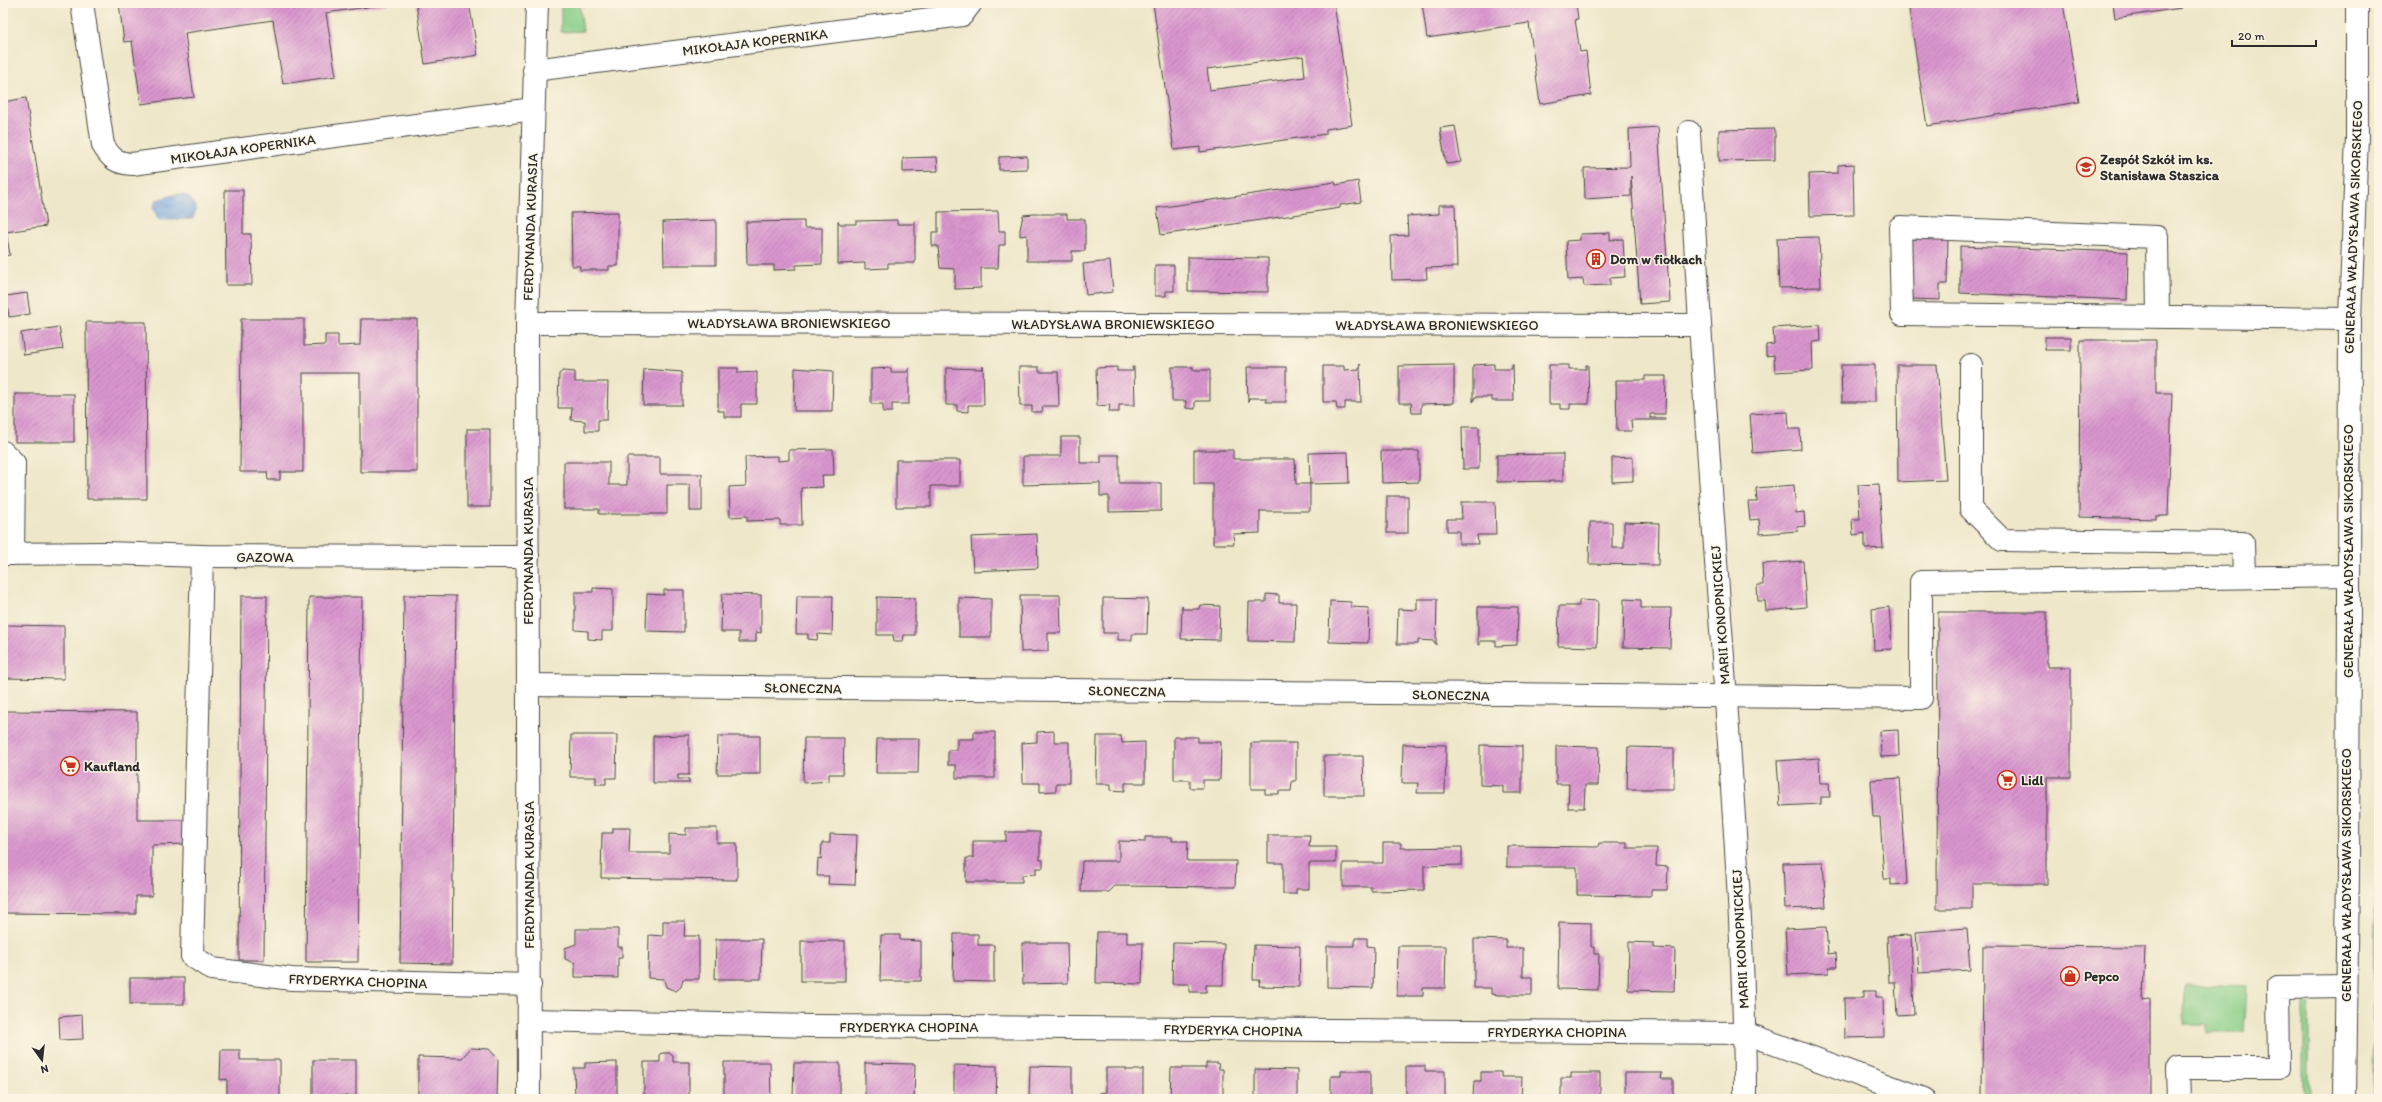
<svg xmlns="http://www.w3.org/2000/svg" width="2382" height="1102" viewBox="0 0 2382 1102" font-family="Itim,sans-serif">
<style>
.green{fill:#8ace88;stroke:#5a7c5a}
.water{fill:url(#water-waves);stroke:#506885}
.building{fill:url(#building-hatch);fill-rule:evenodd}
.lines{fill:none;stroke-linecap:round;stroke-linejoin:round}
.minor-casing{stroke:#484743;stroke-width:24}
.minor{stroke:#fff;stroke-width:22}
.labels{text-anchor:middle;stroke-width:3;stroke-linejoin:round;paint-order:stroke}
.street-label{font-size:14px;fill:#2b2b2b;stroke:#fcf5e5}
.poi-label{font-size:14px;font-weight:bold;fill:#2b2b2b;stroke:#fcf5e5;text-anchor:start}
</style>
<defs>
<pattern id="water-waves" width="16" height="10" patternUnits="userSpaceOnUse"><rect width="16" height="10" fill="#75a4df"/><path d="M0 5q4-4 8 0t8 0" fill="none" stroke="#6086b5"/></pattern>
<pattern id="building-hatch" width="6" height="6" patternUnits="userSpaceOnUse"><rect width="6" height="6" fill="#da96cf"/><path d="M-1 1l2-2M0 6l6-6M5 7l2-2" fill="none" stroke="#b17ba8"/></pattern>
</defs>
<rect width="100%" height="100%" fill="#fcf5e5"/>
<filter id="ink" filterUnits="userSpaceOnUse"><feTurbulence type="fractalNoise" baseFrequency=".025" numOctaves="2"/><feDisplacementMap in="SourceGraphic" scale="8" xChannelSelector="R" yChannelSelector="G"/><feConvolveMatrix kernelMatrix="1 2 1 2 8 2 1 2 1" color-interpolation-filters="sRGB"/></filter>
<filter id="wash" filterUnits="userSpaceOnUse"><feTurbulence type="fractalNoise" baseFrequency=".012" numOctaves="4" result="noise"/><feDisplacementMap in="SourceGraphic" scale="16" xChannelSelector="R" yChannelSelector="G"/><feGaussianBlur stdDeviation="0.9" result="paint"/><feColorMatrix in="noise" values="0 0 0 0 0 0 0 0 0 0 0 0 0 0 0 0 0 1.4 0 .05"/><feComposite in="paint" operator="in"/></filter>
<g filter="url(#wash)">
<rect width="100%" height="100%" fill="#eee7c9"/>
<g class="green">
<path d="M561,3H579L583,31L561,32Z"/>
<path d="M2375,889H2379V1099H2373Z"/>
<path d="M2185,985L2247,987L2244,1033H2206V1024H2184Z"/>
<path d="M2303,999L2308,1003L2309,1008V1099H2303Z"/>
</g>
<path class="water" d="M177,194C187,194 192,199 196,207L193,219L159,220L153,208L157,200Z"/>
<g id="blocks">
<g class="building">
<path d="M119,3H388V4L326,13L336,76L283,84L273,20L185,33L194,97L141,104L132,41L124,42Z"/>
<path d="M416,3H469L478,55L425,64Z"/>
<path d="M583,3H599V4L583,6Z"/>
<path d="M1153,3H1334L1352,125L1326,129V134L1200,152V147L1174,150ZM1303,56L1305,77L1210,90L1207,69Z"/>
<path d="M1422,3H1576L1578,19H1575L1580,52L1586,51L1591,95L1540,104L1529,23L1427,38Z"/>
<path d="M1908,3H2063L2079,102L1927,126Z"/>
<path d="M2113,3H2180L2181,8L2115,18Z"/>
<path d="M26,98L46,226L6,232L10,255L3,256V102Z"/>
<path d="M1455,126L1461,162L1446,164L1440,128Z"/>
<path d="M1658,127L1670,302L1640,304L1631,176V196L1585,199L1584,168L1630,167L1629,129Z"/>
<path d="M1775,129V160L1719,161V130Z"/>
<path d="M1027,156V169L999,170V157Z"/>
<path d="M937,157L938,171L903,172V158Z"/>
<path d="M1853,164L1854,215L1810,216L1809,174L1838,173V165Z"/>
<path d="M1358,181L1361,202L1340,205V208L1161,235L1157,208L1335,182L1336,185Z"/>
<path d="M225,190H243V234H251L252,285H226Z"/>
<path d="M1439,205H1455L1457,267L1426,268L1427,279L1392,280L1391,236L1408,235L1407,216L1439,214Z"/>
<path d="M998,211L999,231H1005V245H999L998,268H981V288L955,289V269L940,268L938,246H932V232H938V212Z"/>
<path d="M618,212V266H609V270H580V266H572L571,213Z"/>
<path d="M1034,214H1067V219H1085V251H1072V261H1027V235L1020,236V230L1023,215Z"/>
<path d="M716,220V265H664L663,222Z"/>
<path d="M897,220V224H913L915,220V263H888V268L865,269V263L838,264V221L840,224H856V221Z"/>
<path d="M804,221V228H822V264L796,265V269L774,270V265H747L746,222Z"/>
<path d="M1610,233V240L1623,239L1625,277L1610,278V285L1584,286L1583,279L1568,280L1566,241L1580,240V234Z"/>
<path d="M1911,235H1948L1947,284H1940V300L1911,299Z"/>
<path d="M1819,237L1821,287L1779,288L1777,238Z"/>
<path d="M1960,246L2128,252L2127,300L1960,293Z"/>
<path d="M1188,257L1268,258V292L1188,291Z"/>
<path d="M1110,261L1113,292L1086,295L1083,264Z"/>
<path d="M1155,265H1174V291H1166V296H1155Z"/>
<path d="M27,293L30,314L9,317L6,296Z"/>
<path d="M241,319H304V346L325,345V335H338V346L360,345L361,319H417V472H360V373H303V472H280V480H268L267,472H240Z"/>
<path d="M86,322H146L147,499H87Z"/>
<path d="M1820,325L1821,341L1812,342L1813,370L1775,372L1774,355L1766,356V345L1774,344L1773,328Z"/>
<path d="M59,327L63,349L24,355L21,333Z"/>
<rect x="2045" y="337" width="26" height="13"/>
<path d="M2080,340H2156V393H2172L2168,516H2156V519L2079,517Z"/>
<path d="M1360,364L1361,402H1345V409H1337L1336,402H1323V366H1344V370L1359,369Z"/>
<path d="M1492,364H1494V369H1512V364H1513L1514,401H1492V397H1475L1473,402V365Z"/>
<path d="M1454,365V403L1421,404V413H1412L1411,403H1399V366Z"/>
<path d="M1549,365H1569V369H1586V365H1588L1589,404H1570V409H1560V404H1549Z"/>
<path d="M1841,365H1875V402H1842Z"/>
<path d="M1897,365H1937L1946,480L1898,482Z"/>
<path d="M983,366L984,405H968V412L957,411V405H946V368L983,369Z"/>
<path d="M1019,367H1039V372H1058L1059,406H1043L1042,412H1032V406H1020Z"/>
<path d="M1117,367V371H1133L1132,367H1134L1135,405H1119V412H1109L1110,405L1097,406L1096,368Z"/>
<path d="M1172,367H1193V370H1210V401H1195V409L1186,408V401H1172Z"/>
<path d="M1247,367H1286V402H1266V398H1249L1248,402Z"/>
<path d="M718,368H738V373L757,372V404H741V417H724V411H718Z"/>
<path d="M795,368L833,371L832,411H794Z"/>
<path d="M891,368V372H907L909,368V404H892V412H883V404H871V369Z"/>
<path d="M644,369L682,372V405H643Z"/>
<path d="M563,371L575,372V382H608L607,420H598V431H585V421L571,420L572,408H558L559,374Z"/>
<path d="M1645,376H1666L1665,414H1650V418H1665V420H1631L1632,431H1617L1616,380H1645Z"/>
<rect x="15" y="394" width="59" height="48"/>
<path d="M1788,412L1789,429H1800L1801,449L1753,453L1750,414Z"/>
<path d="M1462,427H1479V469H1463Z"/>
<rect x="467" y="429" width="23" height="78"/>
<path d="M1061,437H1080V463H1101V455H1119V483H1161V511L1109,512V496H1100V483L1023,485V456H1061Z"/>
<path d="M833,449L834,475H822L823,487L801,488L802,525H780V520L747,521V516L730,517L729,487L746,486L745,457L778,456V461L789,460V450Z"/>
<path d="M1194,450H1233V459H1295L1296,484H1310V511H1260V533L1233,534L1234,544H1213V484H1194Z"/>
<path d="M1381,451H1419V482L1382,483Z"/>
<path d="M1348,452L1349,483L1310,484L1309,453Z"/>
<path d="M1563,454V481L1497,482V455Z"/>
<path d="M627,457H660V474H702V511H690V485H667V514H599V509H564V462H609V485H627Z"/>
<path d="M1633,457V481L1612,482V458Z"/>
<path d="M896,460H960V486H931V507H896Z"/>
<path d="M1879,484L1883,548L1865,549V533L1853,535L1852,519H1860L1858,485Z"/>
<path d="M1794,485L1796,513L1804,512L1805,526L1797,527L1798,531L1760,534L1759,519L1750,520L1748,502H1757L1756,488Z"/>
<rect x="1387" y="496" width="21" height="37"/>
<path d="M1461,502H1495L1496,535H1477L1478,544H1459V531H1447V519H1462Z"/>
<path d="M1590,522H1612V548H1624V522L1659,523L1658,565L1589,564Z"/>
<path d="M1037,534L1038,568L973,571L971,537Z"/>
<path d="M1803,561L1806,607L1766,611L1765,601H1758L1757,585H1763L1762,564Z"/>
<path d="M593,588L613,589V631H602V640L588,639V631L575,630V592H593Z"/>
<path d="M664,590H684V632L646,631L647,594L664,595Z"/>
<path d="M722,594L761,595V633L756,632V642H739V632H721Z"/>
<path d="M1266,594L1279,595V603H1296L1295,642L1248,641L1249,602H1266Z"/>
<path d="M404,595L456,596L452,964L400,963Z"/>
<path d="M1020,595H1060L1061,633H1048V651L1021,652Z"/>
<path d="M241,596H267L264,960H239Z"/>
<path d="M797,596H833L832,635L818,634L817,640L808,639V634H796Z"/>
<path d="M309,597H362L358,962H306Z"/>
<path d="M877,597L915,598V635H904L903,641H894L893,635H877Z"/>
<path d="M959,598L991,599V637H959Z"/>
<path d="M1103,598L1148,599L1147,634H1132V640H1118V633H1103Z"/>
<path d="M1417,599H1437L1436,645L1434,641L1418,640V644H1397L1398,609L1417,610Z"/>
<path d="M1624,599L1641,600V608H1671L1670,648L1623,647Z"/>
<path d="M1579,600L1598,601L1597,647L1558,646L1559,606H1579Z"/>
<path d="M1330,601L1351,602V607L1369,608L1368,643L1329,642Z"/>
<path d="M1182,605L1183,609H1199L1200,605L1220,606L1219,640L1181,639Z"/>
<path d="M1478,607H1518L1517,645L1496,646V641H1480V645H1478Z"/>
<path d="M1889,607L1892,649L1874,650L1872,609Z"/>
<path d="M1938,612H2047V667H2071V777H2047V884H1972V909H1937Z"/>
<path d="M3,625L64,626V679L3,678Z"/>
<path d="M3,711L137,712V820H187V844L152,845V896H136V914L3,913Z"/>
<path d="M1898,730L1899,756L1881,757L1880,731Z"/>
<path d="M1054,731V742H1069V783H1056V791L1040,792V783H1023L1022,743L1037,742V732Z"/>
<path d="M974,732H995V778H956V765H948V750H957V739H974Z"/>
<path d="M571,735H617L616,778H606V784H596V777H570Z"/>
<path d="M689,735V775H678V779H689V783H653V736Z"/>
<path d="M718,736H760V774H717Z"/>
<path d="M1097,736H1121L1122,743L1145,742V783H1125V791L1111,790V784H1096Z"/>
<path d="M1174,737H1198V742H1221L1220,780H1203V788H1190V780H1174Z"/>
<path d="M804,738H844L843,774H829V781L803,783Z"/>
<path d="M877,739H919L918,773H876Z"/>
<path d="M1251,743H1296V781H1292L1291,791H1279V794H1265V789H1251Z"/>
<path d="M1403,744L1446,745L1445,793H1417L1418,783H1402Z"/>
<path d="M1480,745L1522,746V793H1503V786L1480,785Z"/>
<path d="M1556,746L1599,747L1598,785H1585L1584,808H1568L1569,784H1556Z"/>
<path d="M1628,747L1674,748V789H1627Z"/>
<path d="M1324,756H1363L1364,796H1324Z"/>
<path d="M1819,758L1820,783H1829L1830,797H1821V804L1780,806L1777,761Z"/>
<path d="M1900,778L1907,884L1891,885V879H1884L1880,817H1873L1871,780Z"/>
<path d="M613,828H630L629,853H669V834L686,835V828H717V843H737V880L601,878L602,833H613Z"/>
<path d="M1006,832H1040V860H1043V868H1036V874L1022,875V882H966V858H973V841H1006Z"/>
<path d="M830,834L857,835L855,885L828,884L829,876H817L818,858L821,859L822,843H830Z"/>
<path d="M1268,835H1310L1309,847H1336V863H1309V889H1296V894H1283V863H1268Z"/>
<path d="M1145,837H1172V841H1188L1187,861H1236L1235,887L1115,886L1109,892H1081L1082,861H1119V841L1145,842Z"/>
<path d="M1383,843H1401V848L1462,847V865L1424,866V890L1371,891V887H1343V863H1383Z"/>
<path d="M1599,843H1627V848H1657L1656,866L1668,867L1667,890H1651V896L1577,895V867H1507V846L1598,847Z"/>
<path d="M1823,862L1826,907L1785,909L1783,863Z"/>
<path d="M663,921H685L684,936H699V979H683L681,987L676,991L666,987L664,979L648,978L649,935L663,936Z"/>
<path d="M1559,922L1591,923V947H1594V954H1599L1598,990L1558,989Z"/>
<path d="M1826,927L1828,954L1836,953L1837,967H1829V973L1788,975L1785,929Z"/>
<path d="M1967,928L1970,970L1919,973L1916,932Z"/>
<path d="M576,929H618V947H622V958H618V978L575,977V963L565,959V948L576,944Z"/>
<path d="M1097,932H1127V943H1143L1142,984L1096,983Z"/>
<path d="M954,934H978V945H994V982L953,981Z"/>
<path d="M881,935H900V940L921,941V981H880Z"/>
<path d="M1911,935L1914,1014L1897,1015L1895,982H1889L1887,936Z"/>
<path d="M1355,938H1367V946L1374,947L1373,988L1327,987V946H1355Z"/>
<path d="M716,939H762L761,979H715Z"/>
<path d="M1474,939L1506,940V948H1523V977H1532V995H1498L1491,994V988H1474Z"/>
<rect x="801" y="941" width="44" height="40"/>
<path d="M1629,942L1653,943V948L1675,949L1674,991L1628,990Z"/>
<path d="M1022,943H1067L1068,983L1023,984Z"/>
<path d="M1173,943L1224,944L1223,985H1206V992H1189V984H1172Z"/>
<path d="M1254,945L1300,946L1299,987L1259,986L1260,980H1253Z"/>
<path d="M1398,946H1446L1445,988H1423V996H1397Z"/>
<path d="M1983,946L2145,947L2143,1000L2150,999V1099H1982Z"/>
<rect x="130" y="978" width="54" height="26"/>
<path d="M1864,991H1876V997H1883L1884,1037L1845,1038L1844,998H1864Z"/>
<path d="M82,1015L83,1039L60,1040L59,1017Z"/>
<path d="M471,1048L489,1049L498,1059L497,1099L418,1098V1057L462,1058Z"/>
<path d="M221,1050H240V1060H280V1099H227V1079L220,1080Z"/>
<path d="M662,1053H670L673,1055V1062H689V1099H644V1062H660V1055Z"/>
<rect x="313" y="1060" width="43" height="36"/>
<path d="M617,1062V1099H575L574,1068H585V1063Z"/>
<path d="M724,1062H770L771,1099H724Z"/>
<path d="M794,1063H840V1099H793Z"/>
<path d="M865,1063L915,1064L914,1099H865Z"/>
<path d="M1206,1063H1218L1219,1069H1223V1099H1170L1171,1068H1206Z"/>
<path d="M954,1065L997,1066L996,1099H954Z"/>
<path d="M1030,1066L1072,1067V1099H1029Z"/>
<path d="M1406,1066H1425V1071H1445V1099H1406Z"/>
<path d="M1106,1068H1126V1070H1141L1143,1068V1099H1100V1093L1106,1092Z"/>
<path d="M1255,1069L1297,1070V1099H1255Z"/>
<path d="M1341,1071H1370V1099H1331V1076H1341Z"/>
<path d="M1481,1072H1501V1077H1522L1521,1099L1473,1098L1474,1081H1481Z"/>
<path d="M1571,1073H1600V1099H1561V1078H1571Z"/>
<path d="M1625,1073H1662L1661,1079H1673V1099H1625Z"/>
<path d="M2214,1097L2258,1098V1099H2214Z"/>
</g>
</g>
</g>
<g filter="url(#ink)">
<use href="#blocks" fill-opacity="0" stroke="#484743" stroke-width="1"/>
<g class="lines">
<defs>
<g id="minor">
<path d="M82,3L103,145C111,159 117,163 132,164L533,109"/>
<path d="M534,70L962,15L971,3"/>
<path d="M1689,132C1698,307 1710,482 1723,657C1733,804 1745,952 1745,1099"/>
<path d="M2158,317L2157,237L1900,227L1902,314L2350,319"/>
<path d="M527,323L1699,325"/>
<path d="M1971,365V509L2002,540L2243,543L2244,577"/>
<path d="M3,452L14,463L13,554"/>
<path d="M3,554L105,553L202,556L528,557"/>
<path d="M202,556L192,956L212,969L292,979L530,985"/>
<path d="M528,685L1921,698V582L2348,576"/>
<path d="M530,1020L812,1026L1745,1033L1924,1099"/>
<path d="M529,1099L527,323L537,3"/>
<path d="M2179,1099L2178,1068H2279L2278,987L2346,986"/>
<path d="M2345,1099L2348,872L2350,319L2357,136V3"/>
</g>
</defs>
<use href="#minor" class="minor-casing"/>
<use href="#minor" class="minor"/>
</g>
</g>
<defs>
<symbol id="school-ring" viewBox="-11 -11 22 22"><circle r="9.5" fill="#fcf5e5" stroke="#c8321e" stroke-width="1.5"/><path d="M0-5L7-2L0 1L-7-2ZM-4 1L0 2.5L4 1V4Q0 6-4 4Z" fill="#c8321e"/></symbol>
<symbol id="building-ring" viewBox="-11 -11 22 22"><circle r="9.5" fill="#fcf5e5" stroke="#c8321e" stroke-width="1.5"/><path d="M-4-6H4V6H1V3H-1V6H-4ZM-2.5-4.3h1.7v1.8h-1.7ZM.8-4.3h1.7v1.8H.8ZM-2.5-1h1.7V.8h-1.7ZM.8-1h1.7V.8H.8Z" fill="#c8321e"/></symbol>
<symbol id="supermarket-ring" viewBox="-11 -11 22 22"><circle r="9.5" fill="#fcf5e5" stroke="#c8321e" stroke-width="1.5"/><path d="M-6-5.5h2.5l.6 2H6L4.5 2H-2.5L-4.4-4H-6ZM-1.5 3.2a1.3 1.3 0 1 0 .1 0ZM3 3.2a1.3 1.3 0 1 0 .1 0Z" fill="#c8321e"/></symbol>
<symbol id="shop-ring" viewBox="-11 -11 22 22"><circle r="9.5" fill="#fcf5e5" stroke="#c8321e" stroke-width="1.5"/><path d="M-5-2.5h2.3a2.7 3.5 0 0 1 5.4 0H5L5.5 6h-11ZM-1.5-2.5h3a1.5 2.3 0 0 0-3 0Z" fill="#c8321e"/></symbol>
</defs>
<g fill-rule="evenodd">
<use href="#school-ring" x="2075" y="156" width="22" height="22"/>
<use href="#building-ring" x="1585" y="248" width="22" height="22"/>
<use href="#supermarket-ring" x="59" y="755" width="22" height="22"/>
<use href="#supermarket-ring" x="1996" y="769" width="22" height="22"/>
<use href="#shop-ring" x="2059" y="965" width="22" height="22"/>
</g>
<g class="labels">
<g class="street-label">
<text transform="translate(755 42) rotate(-7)" y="5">MIKOŁAJA KOPERNIKA</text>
<text transform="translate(243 149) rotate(-8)" y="5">MIKOŁAJA KOPERNIKA</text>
<text transform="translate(530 227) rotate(-88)" y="5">FERDYNANDA KURASIA</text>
<text transform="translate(2353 227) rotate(-88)" y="5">GENERAŁA WŁADYSŁAWA SIKORSKIEGO</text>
<text x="789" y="328">WŁADYSŁAWA BRONIEWSKIEGO</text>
<text x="1113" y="329">WŁADYSŁAWA BRONIEWSKIEGO</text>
<text x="1437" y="330">WŁADYSŁAWA BRONIEWSKIEGO</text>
<text transform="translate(528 551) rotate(-90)" y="5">FERDYNANDA KURASIA</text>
<text transform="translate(2348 551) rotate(-90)" y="5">GENERAŁA WŁADYSŁAWA SIKORSKIEGO</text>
<text x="265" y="562">GAZOWA</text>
<text transform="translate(1720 615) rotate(-94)" y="5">MARII KONOPNICKIEJ</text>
<text transform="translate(803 688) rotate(1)" y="5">SŁONECZNA</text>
<text transform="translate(1127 691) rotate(1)" y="5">SŁONECZNA</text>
<text transform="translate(1451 695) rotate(1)" y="5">SŁONECZNA</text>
<text transform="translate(529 875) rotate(-90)" y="5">FERDYNANDA KURASIA</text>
<text transform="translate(2346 875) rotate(-90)" y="5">GENERAŁA WŁADYSŁAWA SIKORSKIEGO</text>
<text transform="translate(1740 939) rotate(-93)" y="5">MARII KONOPNICKIEJ</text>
<text transform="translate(358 981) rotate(2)" y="5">FRYDERYKA CHOPINA</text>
<text x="909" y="1032">FRYDERYKA CHOPINA</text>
<text transform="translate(1233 1030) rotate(1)" y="5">FRYDERYKA CHOPINA</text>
<text x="1557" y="1037">FRYDERYKA CHOPINA</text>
</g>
<g class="poi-label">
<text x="2100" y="164">Zespół Szkół im ks.<tspan x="2100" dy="16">Stanisława Staszica</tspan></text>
<text x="1610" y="264">Dom w fiołkach</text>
<text x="84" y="771">Kaufland</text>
<text x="2021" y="785">Lidl</text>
<text x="2084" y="981">Pepco</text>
</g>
</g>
<rect width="2382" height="1102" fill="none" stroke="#fcf5e5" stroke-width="16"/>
<g transform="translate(42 1060) rotate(165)" stroke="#fcf5e5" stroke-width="3" paint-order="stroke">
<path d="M0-3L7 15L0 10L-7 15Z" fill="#2b2b2b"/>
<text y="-6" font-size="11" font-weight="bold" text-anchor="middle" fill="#2b2b2b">N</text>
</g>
<path d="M2232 40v6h84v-6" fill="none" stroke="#2b2b2b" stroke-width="2"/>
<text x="2238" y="40" font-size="12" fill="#2b2b2b" stroke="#fcf5e5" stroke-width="3" paint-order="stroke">20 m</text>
</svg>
